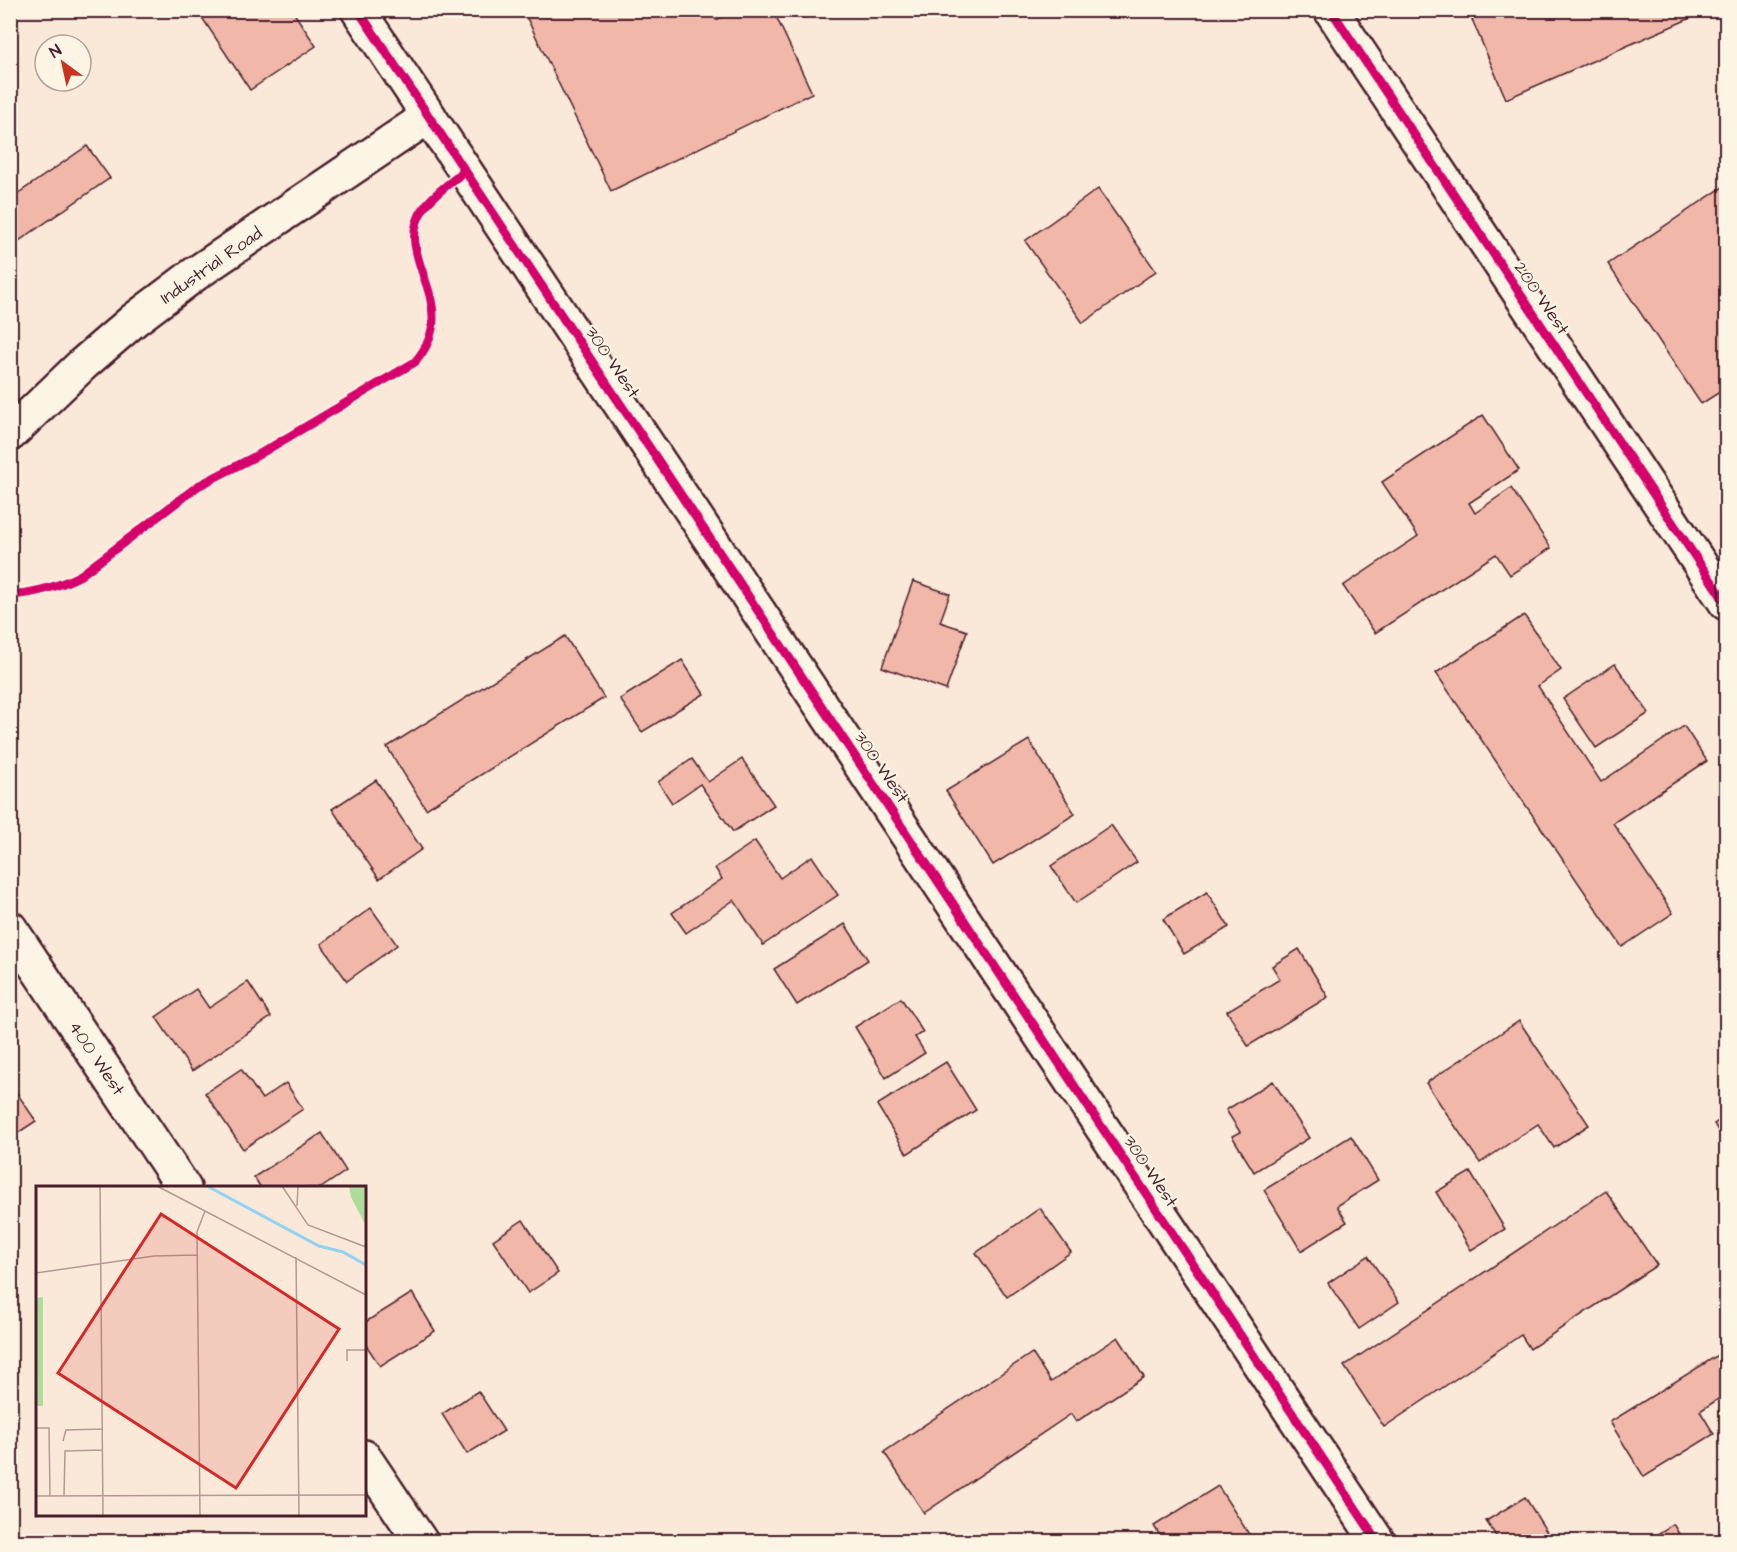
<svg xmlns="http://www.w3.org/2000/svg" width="1737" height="1552" viewBox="0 0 1737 1552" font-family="'Architects Daughter',sans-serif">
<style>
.building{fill:#f1b8a9;stroke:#4a1f2b;stroke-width:1.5}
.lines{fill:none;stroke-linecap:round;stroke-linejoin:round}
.street-casing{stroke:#4a1f2b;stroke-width:38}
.secondary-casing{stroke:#4a1f2b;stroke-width:38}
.street{stroke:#fcf5e5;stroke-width:33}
.secondary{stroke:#fcf5e5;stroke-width:33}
.cycleway-casing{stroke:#fcf5e5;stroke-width:13}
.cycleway{stroke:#d6006c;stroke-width:9}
.labels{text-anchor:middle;stroke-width:4.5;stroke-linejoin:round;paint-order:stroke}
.street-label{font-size:18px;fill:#4a1f2b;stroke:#fcf5e5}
.inset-river{fill:none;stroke:#92d2f3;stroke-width:3}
.inset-road{fill:none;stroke:#b49893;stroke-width:1.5}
.view{fill:#d62828;fill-opacity:0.15;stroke:#d62828;stroke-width:3}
.inset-edge{fill:none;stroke:#4a1f2b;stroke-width:3}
</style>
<rect width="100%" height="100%" fill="#fae9d9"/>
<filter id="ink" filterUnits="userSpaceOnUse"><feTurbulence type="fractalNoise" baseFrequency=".0167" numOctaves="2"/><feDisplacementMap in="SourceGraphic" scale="12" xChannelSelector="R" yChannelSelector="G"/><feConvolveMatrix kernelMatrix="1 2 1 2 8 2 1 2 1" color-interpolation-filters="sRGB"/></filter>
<g filter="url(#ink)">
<g class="building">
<path d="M197,10H292L316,46L250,90Z"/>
<path d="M523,10H711L716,20L735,10H773L812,93L611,191Z"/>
<path d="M1468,10H1709L1506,99Z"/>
<path d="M87,146L110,178L10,247V199Z"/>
<path d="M1726,185V388L1701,404L1608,264Z"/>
<path d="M1098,189L1156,271L1083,323L1025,241Z"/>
<path d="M1483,415L1519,470L1469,503L1475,513L1511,488L1551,548L1510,575L1496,554L1375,633L1343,586L1418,536L1382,482Z"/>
<path d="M913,581L950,594L940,622L967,631L946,690L882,667Z"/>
<path d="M1524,615L1561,670L1538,686L1601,782L1684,726L1707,761L1613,823L1673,913L1622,947L1436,673Z"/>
<path d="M565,636L604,698L426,809L387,747Z"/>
<path d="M682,660L704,694L642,732L620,699Z"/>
<path d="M1615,664L1649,713L1596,748L1563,699Z"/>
<path d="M1029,740L1075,814L993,865L946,791Z"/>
<path d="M692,759L708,782L742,759L774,805L733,832L700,784L672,803L658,782Z"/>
<path d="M376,780L422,849L379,879L332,809Z"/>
<path d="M1111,825L1137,862L1076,903L1051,866Z"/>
<path d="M755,841L780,878L812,856L838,895L763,945L734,900L686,933L672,913L722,879L715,868Z"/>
<path d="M1207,892L1229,927L1184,954L1163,919Z"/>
<path d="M371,908L397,945L347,981L321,944Z"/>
<path d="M845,924L868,960L797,1005L774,969Z"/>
<path d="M1299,949L1328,997L1248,1046L1227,1011L1280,979L1272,966Z"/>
<path d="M248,982L271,1017L192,1071L156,1017L196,989L209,1008Z"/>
<path d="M901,998L923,1032L915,1037L925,1053L886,1078L855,1027Z"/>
<path d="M1519,1021L1589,1125L1554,1148L1538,1124L1480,1163L1426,1083Z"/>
<path d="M946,1062L976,1110L907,1154L877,1105Z"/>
<path d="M241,1069L262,1099L286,1083L303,1109L243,1149L205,1093Z"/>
<path d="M1273,1081L1309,1138L1254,1172L1232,1136L1240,1132L1226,1110Z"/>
<path d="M10,1083L36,1121L10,1138Z"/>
<path d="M1726,1116V1144L1714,1124Z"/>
<path d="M322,1133L346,1171L321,1188H261L254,1177Z"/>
<path d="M1351,1136L1378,1180L1337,1206L1347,1222L1301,1251L1264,1190Z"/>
<path d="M1470,1172L1505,1229L1471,1250L1436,1192Z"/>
<path d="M1606,1191L1657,1265L1530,1349L1521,1335L1384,1427L1344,1366Z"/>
<path d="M1040,1208L1071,1252L1007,1297L976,1253Z"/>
<path d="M523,1220L558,1273L528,1293L493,1240Z"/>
<path d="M1368,1256L1399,1302L1359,1329L1328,1283Z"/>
<path d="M412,1293L435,1331L380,1366L364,1342V1323Z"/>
<path d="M1118,1337L1144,1377L1076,1422L1071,1414L924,1513L884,1452L1032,1353L1051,1382Z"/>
<path d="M1726,1350V1394L1700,1411L1714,1434L1644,1477L1610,1422Z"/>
<path d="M478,1391L504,1431L467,1454L442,1414Z"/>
<path d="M1218,1486L1250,1536L1240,1542H1164L1154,1526Z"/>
<path d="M1525,1497L1553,1542H1500L1486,1521Z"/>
<path d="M1673,1524L1684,1542H1645Z"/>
</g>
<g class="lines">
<defs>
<g id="street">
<path d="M1331,10L1726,603"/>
<path d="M10,928L184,1188"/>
<path d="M364,1457L421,1542"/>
</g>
<g id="secondary">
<path d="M358,10L1378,1542"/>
<path d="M10,434L83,364L134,320L195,274L429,116"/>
</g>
</defs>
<use href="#street" class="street-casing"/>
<use href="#secondary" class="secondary-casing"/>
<use href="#street" class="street"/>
<use href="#secondary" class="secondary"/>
<defs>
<g id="cycleway">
<path d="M358,10L1378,1542"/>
<path d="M1331,10L1726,603"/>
<path d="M10,595C37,593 58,587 81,575L198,486L258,455L415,362C466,303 389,257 424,208C434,194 451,182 465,171"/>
</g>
</defs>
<use href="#cycleway" class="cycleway-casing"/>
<use href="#cycleway" class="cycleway"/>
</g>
</g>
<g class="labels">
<g class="street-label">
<text transform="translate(211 265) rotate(-35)" y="6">Industrial Road</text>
<text transform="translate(1542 298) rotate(56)" y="6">200 West</text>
<text transform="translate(613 362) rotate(56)" y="6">300 West</text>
<text transform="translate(882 767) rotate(56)" y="6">300 West</text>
<text transform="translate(97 1058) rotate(56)" y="6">400 West</text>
<text transform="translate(1151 1171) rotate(56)" y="6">300 West</text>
</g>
</g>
<g transform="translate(36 1186)">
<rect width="330" height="330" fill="#fae9d9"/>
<path d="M313,0H330V40L315,11ZM7,111V220H0V112Z" fill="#aedc9b"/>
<path class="inset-river" d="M171,0L283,60L307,66L330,79"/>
<path class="inset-road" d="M64,0L67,330M121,0L330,109M246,0L272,39L330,61M261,20L262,0M260,71L263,330M0,87L118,70L161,69M311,175V164H330M0,242H13L14,310M27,255L30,244L66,243M0,310L330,309M28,310L29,265L67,264M164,330L161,46L169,25"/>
<path class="view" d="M125,28L303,143L200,302L22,187Z"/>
<rect width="330" height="330" class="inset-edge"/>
</g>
<rect width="1737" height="1552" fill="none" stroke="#fcf5e5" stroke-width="36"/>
<rect x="18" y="18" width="1701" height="1516" fill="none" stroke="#4a1f2b" stroke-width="2" filter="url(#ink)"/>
<g transform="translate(63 63) rotate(327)"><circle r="28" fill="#fcf5e5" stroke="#b59f9b" stroke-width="1.5"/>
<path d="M0-4.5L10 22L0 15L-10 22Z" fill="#c8321e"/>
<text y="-9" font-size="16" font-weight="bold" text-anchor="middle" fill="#4a1f2b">N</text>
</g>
</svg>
